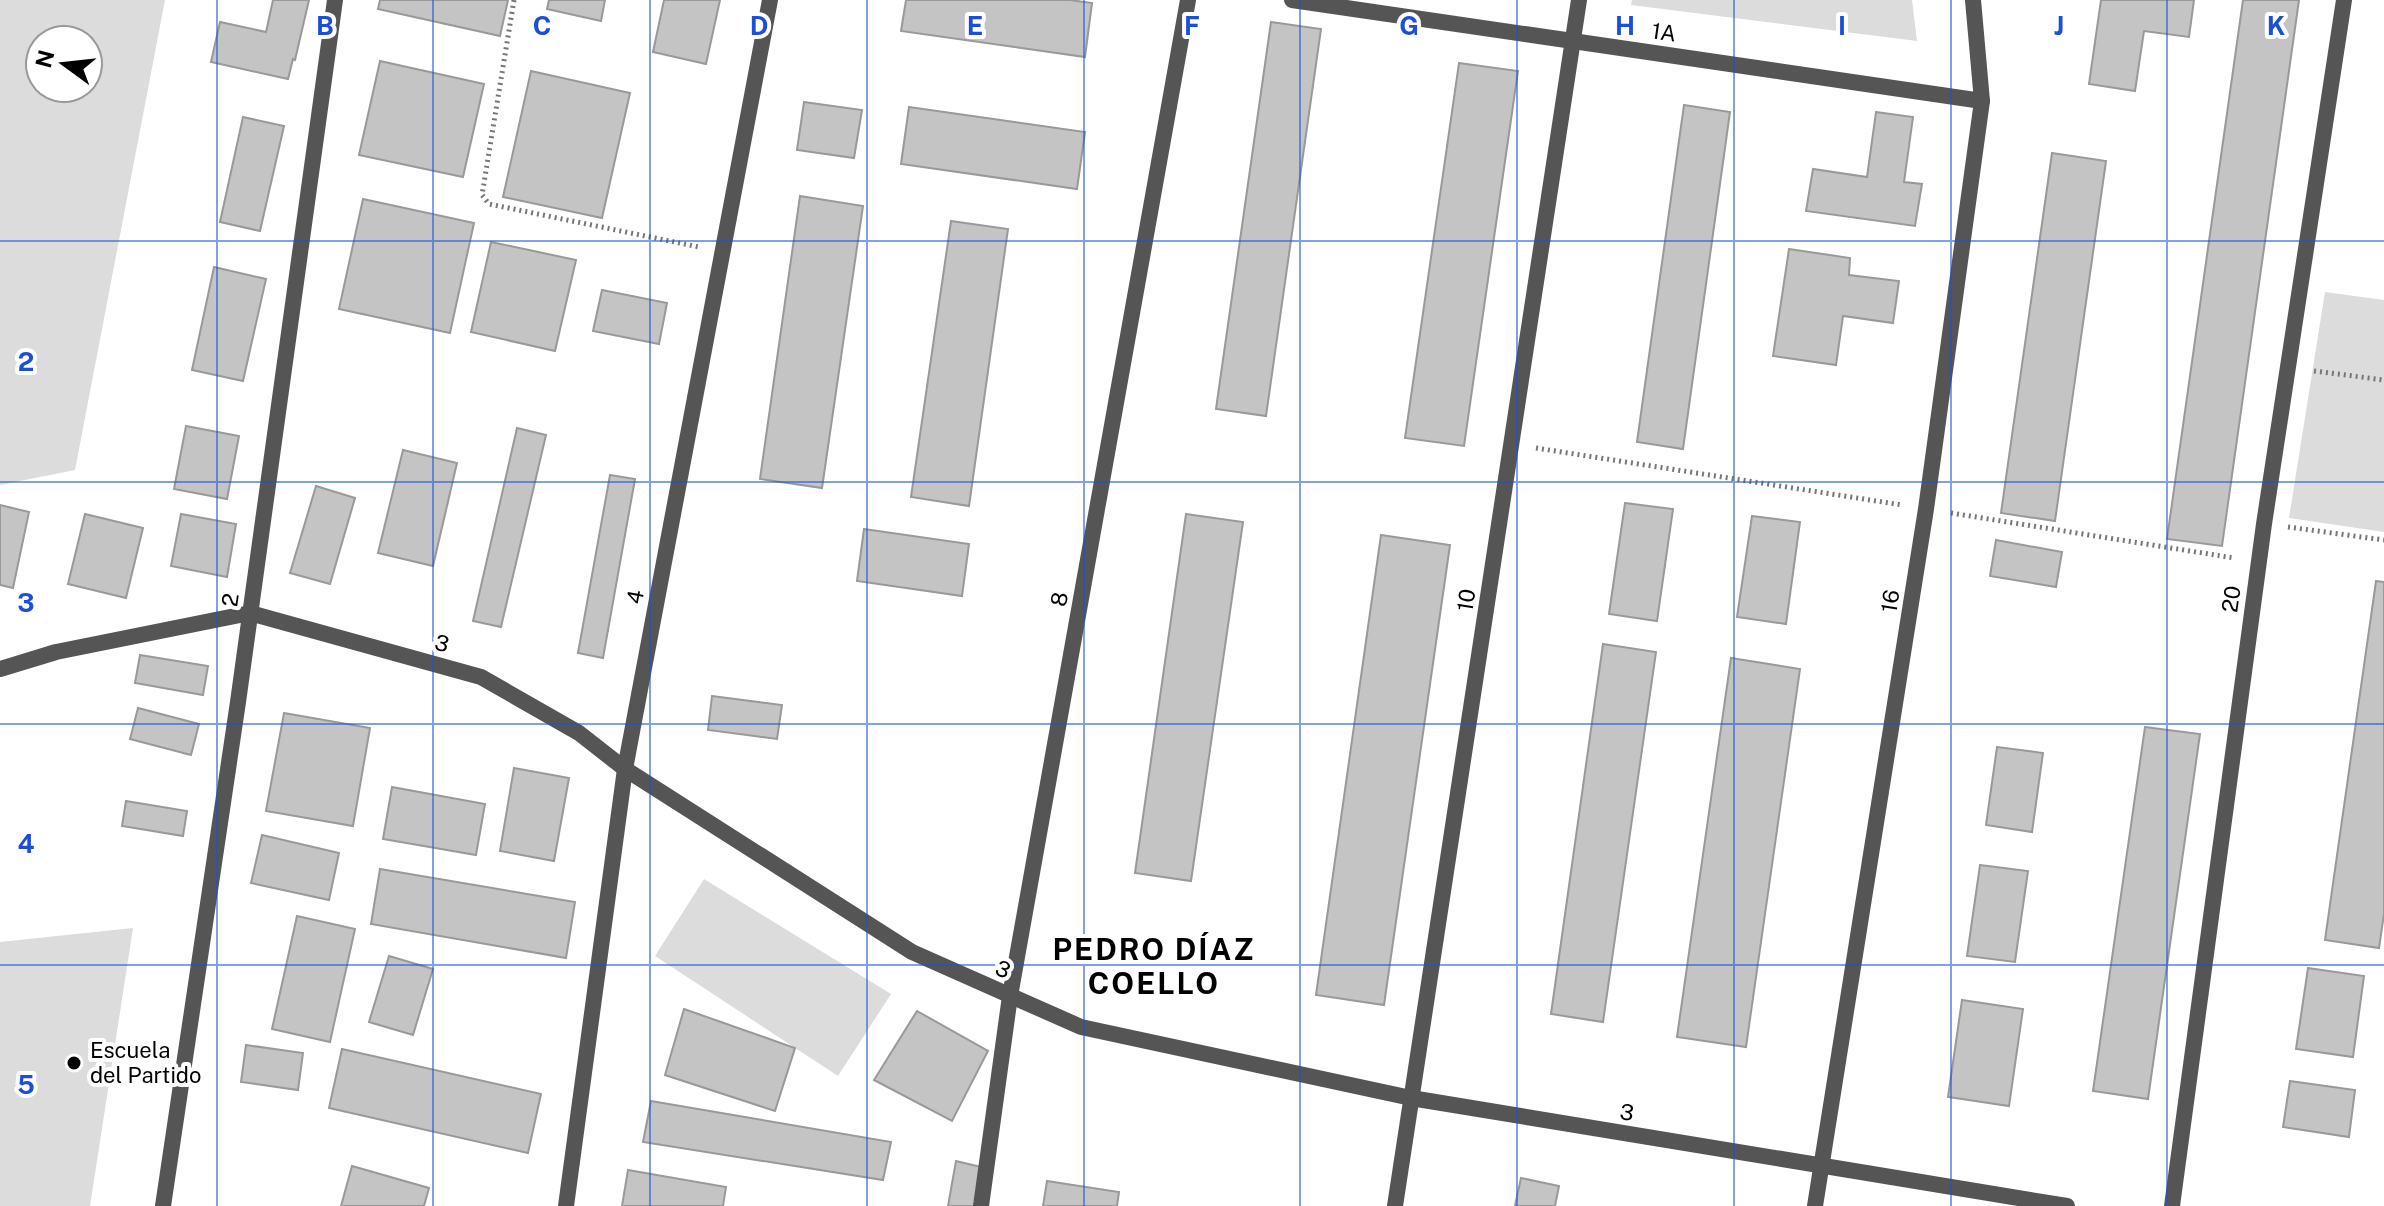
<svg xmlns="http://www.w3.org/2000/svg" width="2384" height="1206" viewBox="0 0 2384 1206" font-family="'Public Sans',sans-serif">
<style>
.green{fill:#dcdcdc;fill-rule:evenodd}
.building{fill:#c4c4c4;stroke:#999;stroke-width:2}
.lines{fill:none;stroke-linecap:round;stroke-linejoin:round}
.path{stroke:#777;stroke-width:5;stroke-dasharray:2 4;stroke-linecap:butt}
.minor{stroke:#555;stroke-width:16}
.tertiary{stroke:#555;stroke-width:16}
.grid{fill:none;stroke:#1d4ed8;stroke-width:2;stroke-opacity:0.55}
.poi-dot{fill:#000;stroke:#fff;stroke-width:3}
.labels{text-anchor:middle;stroke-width:8;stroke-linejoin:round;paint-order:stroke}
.street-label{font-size:22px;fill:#000;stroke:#fff}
.poi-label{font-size:22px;fill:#000;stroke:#fff;text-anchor:start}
.district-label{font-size:30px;font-weight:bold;letter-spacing:2px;fill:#000;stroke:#fff}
.grid-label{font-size:26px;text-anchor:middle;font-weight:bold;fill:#1d4ed8;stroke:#fff;stroke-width:8;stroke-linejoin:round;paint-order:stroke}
</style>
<rect width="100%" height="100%" fill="#fff"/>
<g class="green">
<path d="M0,0H165L75,470L0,485ZM40,40H88V88H40Z"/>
<path d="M1632,0H1912L1917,41L1631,5Z"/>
<path d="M2325,292L2384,300V532L2289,518Z"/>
<path d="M704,879L891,994L838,1076L655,956Z"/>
<path d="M133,928L90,1206H0V942Z"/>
</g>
<g class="building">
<path d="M273,0H309L295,60L293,59L288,79L211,62L220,22L266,32Z"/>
<path d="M380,0H508L500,36L378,9Z"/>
<path d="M549,0H605L601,21L547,9Z"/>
<path d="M664,0H720L706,64L653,52Z"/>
<path d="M906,0H1070L1092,3L1085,57L901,31Z"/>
<path d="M2101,0H2194L2189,37L2144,31L2135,91L2089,84Z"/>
<path d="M2243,0H2299L2222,546L2167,539Z"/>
<path d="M1271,22L1321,29L1266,416L1216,409Z"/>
<path d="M380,61L484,84L463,177L359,155Z"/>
<path d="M1459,63L1518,71L1464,446L1405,438Z"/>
<path d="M531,71L630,93L602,218L503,197Z"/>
<path d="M804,102L862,110L854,158L797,150Z"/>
<path d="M1684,105L1730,112L1683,449L1637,442Z"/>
<path d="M909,107L1085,132L1077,189L901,164Z"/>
<path d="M1876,112L1913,117L1904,182L1922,184L1915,226L1806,211L1813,169L1867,177Z"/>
<path d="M243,117L284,126L260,231L220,222Z"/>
<path d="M2052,153L2106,161L2055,521L2001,513Z"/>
<path d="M800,196L863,206L822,488L760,479Z"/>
<path d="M363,199L474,223L450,333L339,309Z"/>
<path d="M951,221L1008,229L969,506L911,497Z"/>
<path d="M491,242L576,260L555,351L471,332Z"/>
<path d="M1789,249L1850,258L1849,275L1899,281L1893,323L1843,316L1836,365L1773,356Z"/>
<path d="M214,267L266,279L243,381L192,370Z"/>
<path d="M602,290L667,303L659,344L593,331Z"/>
<path d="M186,426L239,436L227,499L174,489Z"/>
<path d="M517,428L546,435L501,627L473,621Z"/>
<path d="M403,450L457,463L433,566L378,553Z"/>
<path d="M610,475L635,479L603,658L578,653Z"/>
<path d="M316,486L355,498L330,584L290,573Z"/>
<path d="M1625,503L1673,509L1657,621L1609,614Z"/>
<path d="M0,505L29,512L13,588L0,585Z"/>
<path d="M85,514L143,528L126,598L68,584Z"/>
<path d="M181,514L236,524L227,577L171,566Z"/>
<path d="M1186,514L1243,522L1191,881L1135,873Z"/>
<path d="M1752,516L1800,522L1786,624L1737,617Z"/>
<path d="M864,529L969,544L962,596L857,581Z"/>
<path d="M1381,535L1450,545L1384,1005L1316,995Z"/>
<path d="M1996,540L2062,552L2056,587L1990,576Z"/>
<path d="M2376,581L2384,582V914L2379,948L2325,940Z"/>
<path d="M1603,644L1656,652L1603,1022L1551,1014Z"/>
<path d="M140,655L208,666L203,695L135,683Z"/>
<path d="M1731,658L1800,669L1746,1047L1677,1037Z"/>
<path d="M712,696L782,705L777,739L708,730Z"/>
<path d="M138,708L199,724L191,755L130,739Z"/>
<path d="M284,713L370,728L353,826L266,811Z"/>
<path d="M2145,727L2200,734L2148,1099L2093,1091Z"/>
<path d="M1997,747L2043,753L2032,832L1986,825Z"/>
<path d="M514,768L569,778L554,861L500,851Z"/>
<path d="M392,787L485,804L476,855L383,839Z"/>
<path d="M126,801L187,811L183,836L122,826Z"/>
<path d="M262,835L339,853L329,900L251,883Z"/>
<path d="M1980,865L2028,871L2015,962L1967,956Z"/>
<path d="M380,869L575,902L566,958L371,924Z"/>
<path d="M297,916L355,929L330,1042L272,1029Z"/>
<path d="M389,956L433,969L413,1035L369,1022Z"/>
<path d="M2308,968L2364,976L2353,1057L2296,1049Z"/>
<path d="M1962,1000L2023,1009L2009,1106L1948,1097Z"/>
<path d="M684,1009L795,1048L775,1111L665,1075Z"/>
<path d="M917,1011L988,1051L952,1121L874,1080Z"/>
<path d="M246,1045L303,1053L298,1090L241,1082Z"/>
<path d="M342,1049L541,1094L528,1153L329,1108Z"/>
<path d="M2290,1081L2355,1090L2349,1137L2283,1127Z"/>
<path d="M651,1101L891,1142L883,1180L643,1142Z"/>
<path d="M956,1161L981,1167L975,1206H948Z"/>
<path d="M352,1166L429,1188L424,1206H341Z"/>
<path d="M628,1170L726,1187L723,1206H622Z"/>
<path d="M1521,1178L1559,1186L1555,1206H1515Z"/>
<path d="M1047,1181L1119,1192L1117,1206H1043Z"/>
</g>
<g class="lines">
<g class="path">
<path d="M514,0L482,195L489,204L699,247"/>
<path d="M2314,371L2384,380"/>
<path d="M1536,448L1902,505"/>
<path d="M1951,513L2234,558"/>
<path d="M2288,527L2384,540"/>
</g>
<g class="minor">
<path d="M1292,0L1982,101"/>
<path d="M0,669L56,652L250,613L481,677L579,733L625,769L912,952L1081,1027L1411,1098L2067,1206"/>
<path d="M566,1206L625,769L770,0"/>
<path d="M981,1206L1010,996L1188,0"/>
<path d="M1395,1206L1579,0"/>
<path d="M1815,1206L1926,509L1982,101L1973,0"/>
<path d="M2172,1206L2264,524L2344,0"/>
</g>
<path class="tertiary" d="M163,1206L238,702L335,0"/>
</g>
<path class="grid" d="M217,0V1206M433,0V1206M650,0V1206M867,0V1206M1084,0V1206M1300,0V1206M1517,0V1206M1734,0V1206M1951,0V1206M2167,0V1206M0,241H2384M0,482H2384M0,724H2384M0,965H2384"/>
<circle class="poi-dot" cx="74" cy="1063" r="8"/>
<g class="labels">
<g class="street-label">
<text transform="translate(1664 32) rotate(8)" y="8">1A</text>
<text transform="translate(635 597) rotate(-79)" y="8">4</text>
<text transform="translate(1059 599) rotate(-80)" y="8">8</text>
<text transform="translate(2231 599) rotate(-82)" y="8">20</text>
<text transform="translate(230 600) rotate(-82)" y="8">2</text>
<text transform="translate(1466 600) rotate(-81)" y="8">10</text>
<text transform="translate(1890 601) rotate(-81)" y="8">16</text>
<text transform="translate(442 643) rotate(15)" y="8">3</text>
<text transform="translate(1003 969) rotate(24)" y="8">3</text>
<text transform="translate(1627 1112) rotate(10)" y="8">3</text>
</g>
<g class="poi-label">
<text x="90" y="1058">Escuela<tspan x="90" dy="25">del Partido</tspan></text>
</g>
<g class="district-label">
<text x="1154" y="960">PEDRO DÍAZ<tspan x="1154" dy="34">COELLO</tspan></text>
</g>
</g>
<g class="grid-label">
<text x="325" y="35">B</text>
<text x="542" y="35">C</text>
<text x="759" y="35">D</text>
<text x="975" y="35">E</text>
<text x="1192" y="35">F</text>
<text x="1409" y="35">G</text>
<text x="1625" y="35">H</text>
<text x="1842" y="35">I</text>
<text x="2059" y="35">J</text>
<text x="2276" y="35">K</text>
<text x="26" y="371">2</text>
<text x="26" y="612">3</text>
<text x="26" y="853">4</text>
<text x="26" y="1094">5</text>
</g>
<g transform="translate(64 64) rotate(285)"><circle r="38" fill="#ffffff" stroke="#999999" stroke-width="2"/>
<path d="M0-6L14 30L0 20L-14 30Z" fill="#000000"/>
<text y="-12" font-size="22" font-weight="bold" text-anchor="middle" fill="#000000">N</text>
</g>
</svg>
